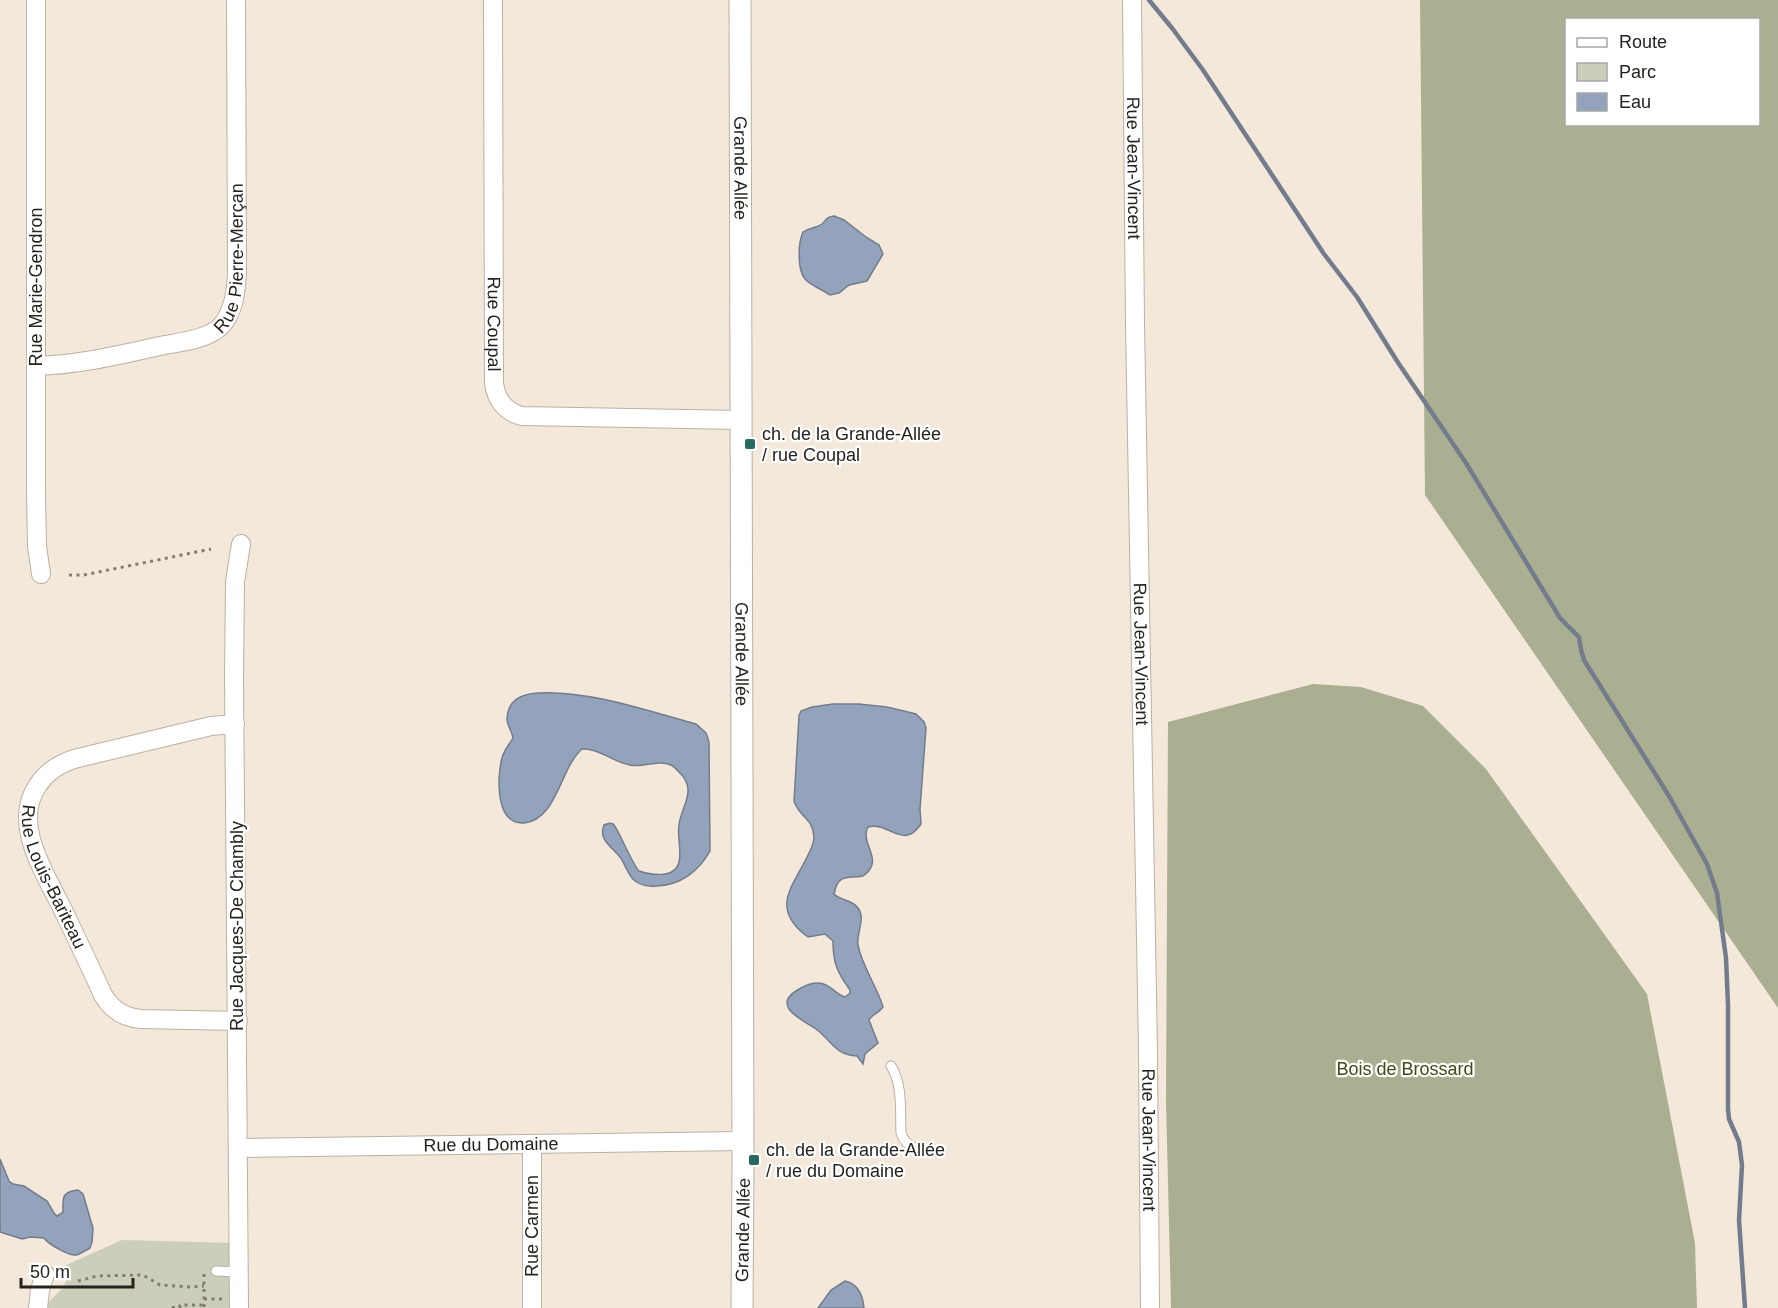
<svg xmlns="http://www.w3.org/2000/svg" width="1778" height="1308" viewBox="0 0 1778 1308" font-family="Arial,sans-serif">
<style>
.green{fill:#cbcebb}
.forest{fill:#abaf92;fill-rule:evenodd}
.water{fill:#94a3bc;stroke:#737c8c;stroke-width:1.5}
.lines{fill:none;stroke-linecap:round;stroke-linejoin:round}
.stream{stroke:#737c8c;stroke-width:4.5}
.service-casing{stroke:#bbb1a3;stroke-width:11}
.minor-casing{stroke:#bbb1a3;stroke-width:20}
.tertiary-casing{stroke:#bbb1a3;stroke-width:23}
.path{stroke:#847c73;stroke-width:3;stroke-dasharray:3 4.5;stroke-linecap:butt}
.service{stroke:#fff;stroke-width:9}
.minor{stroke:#fff;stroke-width:18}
.tertiary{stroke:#fff;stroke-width:21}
.poi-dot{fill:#256b5f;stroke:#fff;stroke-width:2}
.labels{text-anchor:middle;stroke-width:4.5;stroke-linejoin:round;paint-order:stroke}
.street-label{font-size:18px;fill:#26221d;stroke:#fff}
.poi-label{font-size:18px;fill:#26221d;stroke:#fff;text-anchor:start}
.park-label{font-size:18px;fill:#434816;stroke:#fff}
</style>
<rect width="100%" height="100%" fill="#f3e8da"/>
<path class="green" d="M122,1240L233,1243L232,1308H45C54,1292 73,1289 64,1266Z"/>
<g class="forest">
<path d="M1420,0H1778V1008L1425,495ZM1566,20H1758V124H1566Z"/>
<path d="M1313,684L1361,687L1423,706L1486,769L1647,994L1695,1243L1697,1308H1171L1166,1100L1168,722Z"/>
</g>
<g class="water">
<path d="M834,216L844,220L866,237L879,245L883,254L867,281L849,285L839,293L830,295C823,290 810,285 805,279C797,269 798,243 803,232C809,228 816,228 822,224C827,219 827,217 834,216Z"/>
<path d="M538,693C588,690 648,711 696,724L706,733L709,742L710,851C699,871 681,885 657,886C649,887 642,886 635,881C627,874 626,865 620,857C612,847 598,840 604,825C608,824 609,822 613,824C617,826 632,864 639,871C651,875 675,879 679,862C682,852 677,837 679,825C681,807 697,791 681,774C678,771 675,767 671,765C658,759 643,768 630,765C613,762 599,748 582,749C560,768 557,820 524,823C495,825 497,777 502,758C504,750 509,745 513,738C512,731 507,725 507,719C508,699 522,694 538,693Z"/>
<path d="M833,704H859L887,707L916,714L924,722L926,728L920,809L921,824C903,851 889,821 868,827C859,844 886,860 863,876C847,879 838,873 834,894C841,901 853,900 858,908C866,918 856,934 858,945C862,967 877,986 883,1007C879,1013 872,1014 869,1020L878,1043L865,1054L863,1064L857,1056C835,1055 831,1040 816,1029C805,1021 771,1007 796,991C802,987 810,983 817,983C831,983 834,994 845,997L850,993V990C837,972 833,963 833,941L825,934L808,937C769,908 793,887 808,855C811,849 814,844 814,837C813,818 799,817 794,801L799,716L801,711L812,707Z"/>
<path d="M0,1159L9,1181L13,1184L24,1186L47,1201L54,1213L57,1216L63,1212C63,1198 61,1192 78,1190L83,1194L93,1228L92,1242L90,1248C86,1250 81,1254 76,1255C69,1256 48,1244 44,1238L30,1237L22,1239L0,1232Z"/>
<path d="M845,1281C858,1284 863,1296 864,1308H818L831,1290Z"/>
</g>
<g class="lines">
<path class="stream" d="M1149,0L1172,28L1203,70L1324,254L1357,297L1397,361L1466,463L1560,618L1579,637L1581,650L1584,660L1669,796L1707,864L1717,893L1726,958L1728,1005V1109L1729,1119L1739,1142L1742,1165L1739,1220L1745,1308"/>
<defs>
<g id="service">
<path d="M891,1066C903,1084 900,1112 901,1133C907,1151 925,1151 941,1152"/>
<path d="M216,1271L239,1272"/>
</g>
<g id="minor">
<path d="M36,0V493L37,546L41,574"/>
<path id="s1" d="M493,0L494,383C496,400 506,412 522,416L741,420"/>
<path id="s2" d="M1132,0L1135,324L1148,1051L1150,1308"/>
<path id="s3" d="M36,366C79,365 119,355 160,346C179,342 207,340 221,326C234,312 236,291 237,273L236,0"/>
<path id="s4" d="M235,724L211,726L74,759C59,764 47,771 38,785C11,823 45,873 62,908C76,937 90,966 103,995C112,1010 124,1018 141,1019L238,1021"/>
<path d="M532,1145V1308"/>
<path id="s5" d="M239,1148L743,1141"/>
<path d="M38,1308L40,1290L45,1274"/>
<path d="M239,1308L234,678L235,582L241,544"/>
</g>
<g id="tertiary">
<path id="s6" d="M740,0L743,1163L742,1308"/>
</g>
</defs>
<use href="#service" class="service-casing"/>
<use href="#minor" class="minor-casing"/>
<use href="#tertiary" class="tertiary-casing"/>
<g class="path">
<path d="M69,575H84L211,549"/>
<path d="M204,1274V1308"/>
<path d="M78,1281L97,1276L143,1275L160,1285L189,1287L204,1286"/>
<path d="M204,1299H223"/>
<path d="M172,1308L180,1305"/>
<path d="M180,1308V1305H204"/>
</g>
<use href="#service" class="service"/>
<use href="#minor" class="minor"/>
<use href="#tertiary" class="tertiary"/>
</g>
<g class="poi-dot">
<rect x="744" y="438" width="12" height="12" rx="3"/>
<rect x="748" y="1154" width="12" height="12" rx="3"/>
</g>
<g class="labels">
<g class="street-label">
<text dy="6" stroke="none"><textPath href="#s6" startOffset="168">Grande Allée</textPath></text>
<text dy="6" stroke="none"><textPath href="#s2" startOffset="168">Rue Jean-Vincent</textPath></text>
<text dy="6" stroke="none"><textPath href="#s3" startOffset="261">Rue Pierre-Merçan</textPath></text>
<text transform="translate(36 287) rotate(-90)" y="6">Rue Marie-Gendron</text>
<text dy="6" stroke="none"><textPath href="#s1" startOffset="324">Rue Coupal</textPath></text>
<text dy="6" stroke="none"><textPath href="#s6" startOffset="654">Grande Allée</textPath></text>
<text dy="6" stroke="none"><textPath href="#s2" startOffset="654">Rue Jean-Vincent</textPath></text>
<text dy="6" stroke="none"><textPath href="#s4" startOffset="309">Rue Louis-Bariteau</textPath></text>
<text transform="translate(237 926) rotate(-90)" y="6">Rue Jacques-De Chambly</text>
<text dy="6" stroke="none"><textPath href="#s2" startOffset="1140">Rue Jean-Vincent</textPath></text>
<text dy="6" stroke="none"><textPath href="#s5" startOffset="252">Rue du Domaine</textPath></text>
<text transform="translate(532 1226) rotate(-90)" y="6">Rue Carmen</text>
<text transform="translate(743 1230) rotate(-89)" y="6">Grande Allée</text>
</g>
<g class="poi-label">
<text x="762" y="440">ch. de la Grande-Allée<tspan x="762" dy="21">/ rue Coupal</tspan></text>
<text x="766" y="1156">ch. de la Grande-Allée<tspan x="766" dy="21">/ rue du Domaine</tspan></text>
</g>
<g class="park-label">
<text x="1405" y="1075">Bois de Brossard</text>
</g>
</g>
<rect x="1565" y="18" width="195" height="108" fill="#ffffff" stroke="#a8a7a5" stroke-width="1.5"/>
<rect x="1577" y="38" width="30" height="9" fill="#ffffff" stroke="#a8a7a5" stroke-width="1.5"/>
<text x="1619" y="48" font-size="18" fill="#26221d">Route</text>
<rect x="1577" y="63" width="30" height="18" fill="#cbcebb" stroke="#a8a7a5" stroke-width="1.5"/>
<text x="1619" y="78" font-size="18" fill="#26221d">Parc</text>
<rect x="1577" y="93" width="30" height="18" fill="#94a3bc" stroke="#a8a7a5" stroke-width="1.5"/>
<text x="1619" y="108" font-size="18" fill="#26221d">Eau</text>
<path d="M21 1278v9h112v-9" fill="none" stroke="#26221d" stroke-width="3"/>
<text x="30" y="1278" font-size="18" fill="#26221d" stroke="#ffffff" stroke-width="4.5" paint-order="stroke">50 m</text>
</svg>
